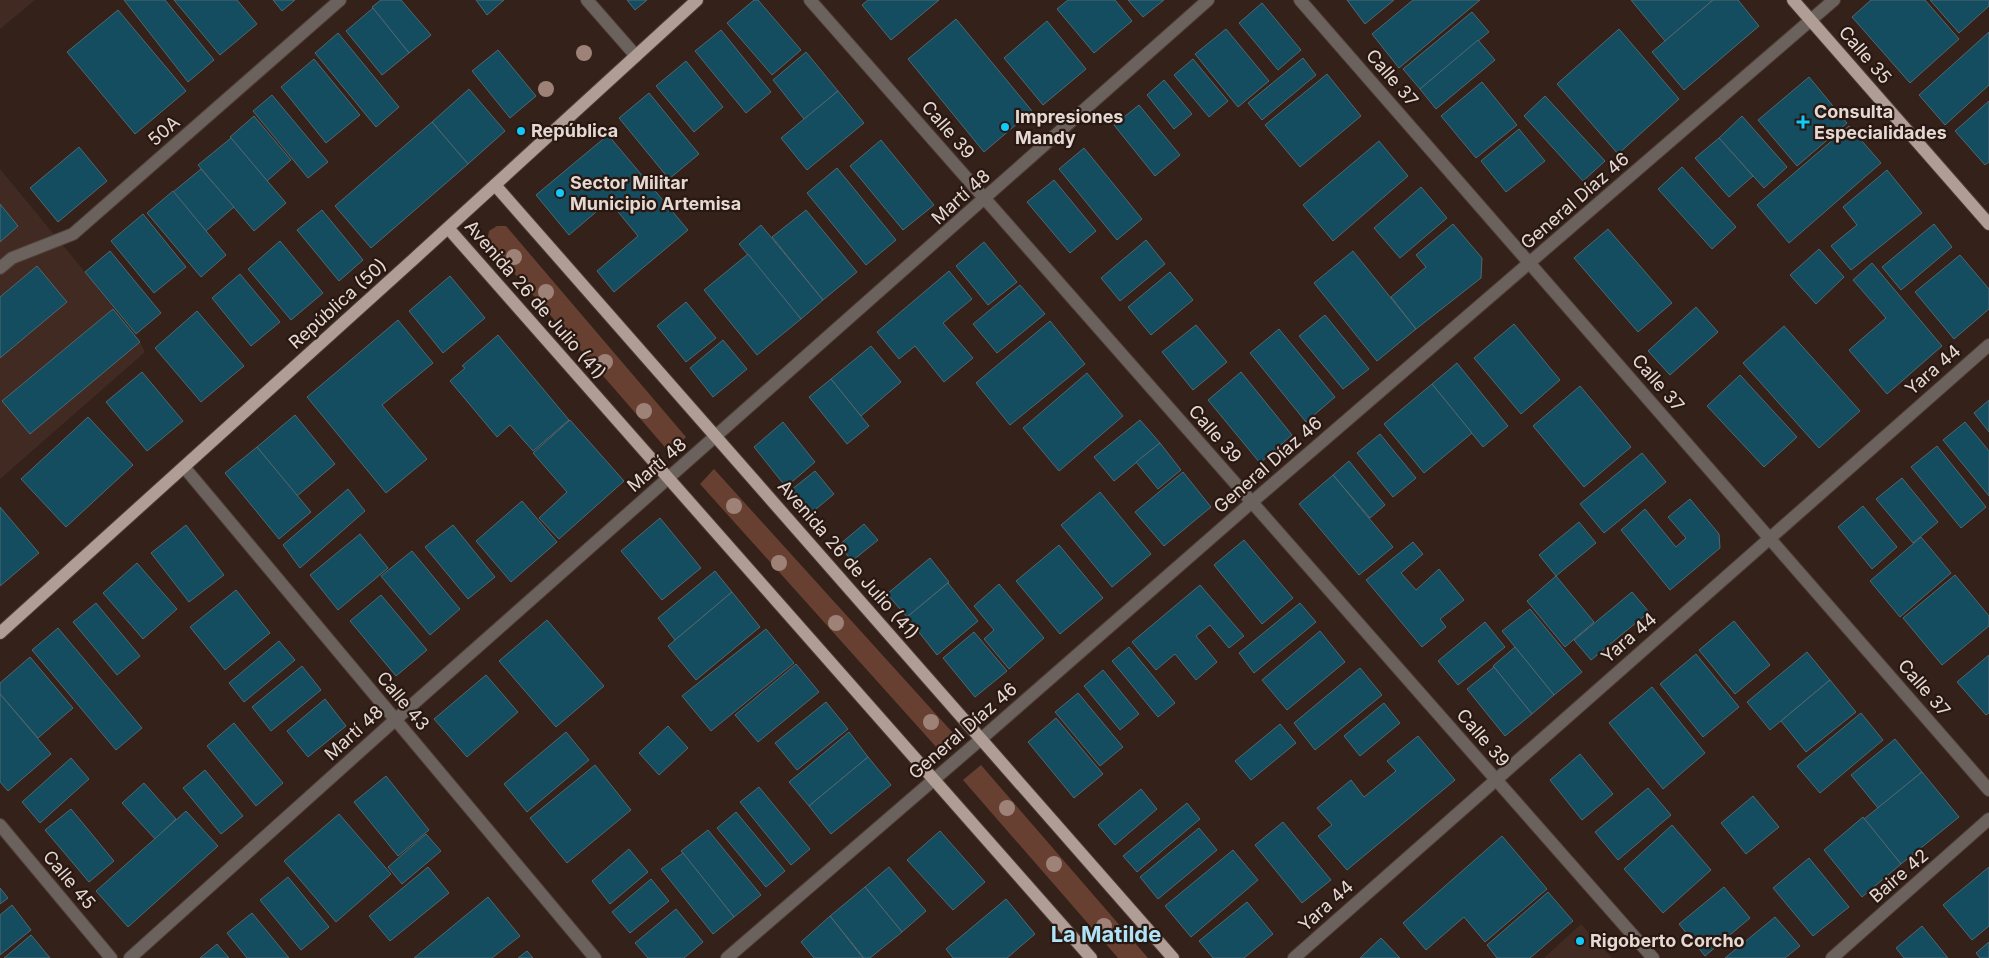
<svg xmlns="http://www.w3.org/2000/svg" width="1989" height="958" viewBox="0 0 1989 958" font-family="Inter,sans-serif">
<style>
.built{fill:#412a21}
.green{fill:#674031}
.building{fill:#134d5f;stroke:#526871}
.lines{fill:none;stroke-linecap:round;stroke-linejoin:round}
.minor-casing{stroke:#4f3e38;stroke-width:14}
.major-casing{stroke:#4f3e38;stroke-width:14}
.minor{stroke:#6b625e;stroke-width:12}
.major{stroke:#b09d95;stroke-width:12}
.tree{fill:#9e8278}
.poi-dot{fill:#0fcafa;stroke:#291811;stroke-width:2}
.labels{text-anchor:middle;stroke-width:4.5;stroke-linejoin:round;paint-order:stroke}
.street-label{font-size:18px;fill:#e5d9d4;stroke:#291811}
.poi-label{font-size:18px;font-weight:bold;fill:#e5d9d4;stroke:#291811;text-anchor:start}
.district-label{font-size:22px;font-weight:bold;fill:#afe3f7;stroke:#291811}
</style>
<rect width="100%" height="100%" fill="#33211a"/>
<g class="built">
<path d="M0,0H35L0,29Z"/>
<path d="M0,169L85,272L140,342L145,352L0,479Z"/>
<path d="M1581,924L1612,958H1544Z"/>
</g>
<g class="green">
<path d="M497,226H506L686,437L670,453L487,242L489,231Z"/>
<path d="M714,469L953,733L937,748L700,484Z"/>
<path d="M981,765L1148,958H1118L963,780Z"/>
</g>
<g class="building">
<path d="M124,0H165L214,60L188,82Z"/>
<path d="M174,0H237L257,24L220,55Z"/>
<path d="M273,0H295L282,11Z"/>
<path d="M381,0H401L431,35L409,53L372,7Z"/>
<path d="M476,0H504L487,15Z"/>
<path d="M627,0H647L635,10Z"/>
<path d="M754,0H758L801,50L772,75L727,23Z"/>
<path d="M868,0H939L891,40L862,5Z"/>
<path d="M1068,0H1115L1132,21L1094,53L1057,9Z"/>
<path d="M1128,0H1164L1143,17Z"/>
<path d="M1347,0H1394L1365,24Z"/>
<path d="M1413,0H1480L1399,68L1372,34Z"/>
<path d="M1631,0H1713L1665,41Z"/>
<path d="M1713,0H1738L1759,26L1684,90L1652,52Z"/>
<path d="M1871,0H1925L1959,39L1910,83L1852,17Z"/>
<path d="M1930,0H1989V6L1959,33Z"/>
<path d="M1262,3L1301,50L1278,70L1239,23Z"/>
<path d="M373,8L409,53L382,75L346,31Z"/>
<path d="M118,10L186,91L135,134L67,52Z"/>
<path d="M1472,12L1489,32L1420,89L1403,69Z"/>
<path d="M956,19L1032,111L984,152L908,59Z"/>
<path d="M1047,21L1086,69L1043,105L1004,58Z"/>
<path d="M1226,29L1269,81L1238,107L1195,54Z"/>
<path d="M1619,29L1679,99L1618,154L1557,84Z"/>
<path d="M721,30L771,92L746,113L695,51Z"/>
<path d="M1989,32V85L1945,125L1919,95Z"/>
<path d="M338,33L399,107L376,127L315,53Z"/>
<path d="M1478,40L1495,60L1436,109L1420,89Z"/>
<path d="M498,50L536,96L510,118L472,71Z"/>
<path d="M806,52L838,91L804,119L773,80Z"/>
<path d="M1303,58L1316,75L1262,120L1248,103Z"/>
<path d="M314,59L360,115L326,143L281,87Z"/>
<path d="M1193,59L1228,101L1209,117L1174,75Z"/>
<path d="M686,61L723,107L694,132L656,86Z"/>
<path d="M1327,74L1361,116L1300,167L1265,125Z"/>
<path d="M1809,77L1847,123L1797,166L1758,120Z"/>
<path d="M1164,80L1192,114L1174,129L1147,95Z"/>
<path d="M1482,82L1517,125L1476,158L1441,116Z"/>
<path d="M469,89L505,131L468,164L432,122Z"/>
<path d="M838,91L864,123L807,170L781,138Z"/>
<path d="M649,93L699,154L669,179L619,118Z"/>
<path d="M272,95L328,162L308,178L253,111Z"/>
<path d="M1545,96L1605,161L1583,181L1524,116Z"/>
<path d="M1989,101V162L1985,165L1955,131Z"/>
<path d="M1139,105L1180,155L1155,176L1114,125Z"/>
<path d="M254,116L291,160L267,181L230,137Z"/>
<path d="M1742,116L1787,167L1764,188L1719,138Z"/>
<path d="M432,122L468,164L371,248L335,206Z"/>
<path d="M1849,126L1881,163L1789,243L1757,205Z"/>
<path d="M1519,129L1545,161L1506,192L1481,161Z"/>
<path d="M608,135L688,230L614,292L597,271L638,236L609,201L569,235L536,195Z"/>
<path d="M231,138L286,203L254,231L198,165Z"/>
<path d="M1719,138L1753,176L1729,197L1695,158Z"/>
<path d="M881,140L934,205L903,230L850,166Z"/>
<path d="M1379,141L1408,176L1333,241L1303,205Z"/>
<path d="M79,147L107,181L58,222L30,188Z"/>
<path d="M1084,148L1142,219L1117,240L1059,169Z"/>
<path d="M1682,167L1736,227L1712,249L1658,189Z"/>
<path d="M837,168L896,240L866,265L807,193Z"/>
<path d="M201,169L234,207L206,231L173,192Z"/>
<path d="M1887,170L1922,213L1851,270L1831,246L1857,225L1843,207Z"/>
<path d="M1054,180L1096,231L1070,253L1027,202Z"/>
<path d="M1421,187L1447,218L1400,258L1374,228Z"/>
<path d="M173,191L226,255L201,277L147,213Z"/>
<path d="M0,204L18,226L0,242Z"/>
<path d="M322,210L363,260L339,281L297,230Z"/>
<path d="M806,210L857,272L823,300L772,237Z"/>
<path d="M143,214L186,267L154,293L111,241Z"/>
<path d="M1453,224L1482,258L1481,278L1416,329L1391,297L1426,267L1416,255Z"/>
<path d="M1934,224L1952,247L1901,290L1882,267Z"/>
<path d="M761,225L823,300L801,319L739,244Z"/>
<path d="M1608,229L1672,303L1638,332L1574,258Z"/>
<path d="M1146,240L1165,264L1120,301L1101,278Z"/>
<path d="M280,241L323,293L291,320L248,269Z"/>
<path d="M984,242L1017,282L988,305L956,266Z"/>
<path d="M1819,249L1844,277L1816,304L1790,275Z"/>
<path d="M110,251L161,313L136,334L85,272Z"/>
<path d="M1353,251L1416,329L1377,361L1314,283Z"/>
<path d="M748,254L801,319L757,355L704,290Z"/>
<path d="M1960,255L1989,289V309L1954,339L1915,292Z"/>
<path d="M1872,263L1942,346L1887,394L1849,350L1886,318L1853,280Z"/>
<path d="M37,266L67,302L0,358V297Z"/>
<path d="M949,271L972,299L943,323L973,358L944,382L915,346L899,359L877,332Z"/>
<path d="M1170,272L1193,300L1151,335L1128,307Z"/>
<path d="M240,274L280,322L251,346L212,298Z"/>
<path d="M450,276L485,318L443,353L409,311Z"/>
<path d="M1020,285L1045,314L997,353L973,324Z"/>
<path d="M686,302L716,338L686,362L657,326Z"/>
<path d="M1696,307L1718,332L1670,375L1648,351Z"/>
<path d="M113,309L140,342L30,434L2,401Z"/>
<path d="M197,311L244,366L201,402L155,348Z"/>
<path d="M1325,315L1369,369L1343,389L1299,336Z"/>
<path d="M398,320L433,363L382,405L427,459L386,493L307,397Z"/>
<path d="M1050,321L1085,364L1010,425L976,383Z"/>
<path d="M1514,324L1560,380L1521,414L1474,358Z"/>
<path d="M1196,325L1227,362L1193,390L1162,352Z"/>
<path d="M1784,326L1860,411L1819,448L1743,363Z"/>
<path d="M1279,329L1335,397L1306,422L1250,353Z"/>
<path d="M498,335L569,420L533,451L510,425L497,437L450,381L465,368L462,366Z"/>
<path d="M723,340L747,369L713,397L690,368Z"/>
<path d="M871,346L901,382L861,416L831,379Z"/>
<path d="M1457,363L1508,426L1483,447L1432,384Z"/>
<path d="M142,372L183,421L147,451L106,402Z"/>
<path d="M1241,372L1292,435L1260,463L1208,400Z"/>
<path d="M1087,373L1123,416L1059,471L1023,428Z"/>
<path d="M1740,375L1797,437L1764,467L1707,406Z"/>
<path d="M831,379L869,426L847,444L809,397Z"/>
<path d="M1432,384L1472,433L1424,473L1384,424Z"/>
<path d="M1580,386L1631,447L1584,487L1533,426Z"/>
<path d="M1989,400V432L1974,413Z"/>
<path d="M295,415L335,464L297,496L257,447Z"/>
<path d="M88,417L133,465L66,527L21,479Z"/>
<path d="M570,420L624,481L559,539L539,518L567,492L533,453Z"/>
<path d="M1140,420L1160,443L1114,481L1094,457Z"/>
<path d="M783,422L815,462L786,487L754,447Z"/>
<path d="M1965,422L1989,451V496L1943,440Z"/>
<path d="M1380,434L1416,478L1393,497L1357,453Z"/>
<path d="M1160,443L1181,470L1158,489L1136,462Z"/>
<path d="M1937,446L1986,507L1961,528L1911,467Z"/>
<path d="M257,447L311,512L279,539L225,473Z"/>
<path d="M1642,453L1666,482L1604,533L1580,504Z"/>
<path d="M1349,461L1385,505L1370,518L1333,475Z"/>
<path d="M815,471L834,494L810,514L791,490Z"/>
<path d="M1183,472L1211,507L1164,546L1135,512Z"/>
<path d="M1333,475L1393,547L1359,575L1299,504Z"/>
<path d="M1902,478L1938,522L1913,543L1876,499Z"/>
<path d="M348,489L365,511L300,568L283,545Z"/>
<path d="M1100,492L1151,554L1112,587L1061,525Z"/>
<path d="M1690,499L1719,534L1720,548L1670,590L1621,530L1645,509L1676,547L1686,538L1668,517Z"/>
<path d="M522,501L557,542L511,582L476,541Z"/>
<path d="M1863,506L1897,547L1872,569L1838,527Z"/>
<path d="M0,507L39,553L0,586Z"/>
<path d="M660,518L701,568L662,600L621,551Z"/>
<path d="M1579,522L1596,543L1556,576L1539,555Z"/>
<path d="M864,524L878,540L852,561L839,545Z"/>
<path d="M186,525L224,575L189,602L151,553Z"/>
<path d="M453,525L495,577L468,599L425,547Z"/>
<path d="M360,534L388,568L338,610L310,575Z"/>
<path d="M1921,537L1951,573L1900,617L1870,581Z"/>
<path d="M1244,540L1293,598L1262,624L1214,565Z"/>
<path d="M1413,542L1423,554L1401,573L1416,590L1439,569L1464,600L1440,619L1446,627L1422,647L1366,580Z"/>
<path d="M1059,545L1103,598L1060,634L1016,581Z"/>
<path d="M412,551L460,609L430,635L381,576Z"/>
<path d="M930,558L949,582L907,617L887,594Z"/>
<path d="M137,563L177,609L143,639L103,593Z"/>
<path d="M715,571L732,592L675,640L658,618Z"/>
<path d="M1955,575L1989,616V626L1942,665L1903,618Z"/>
<path d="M1556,576L1594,622L1565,647L1527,601Z"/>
<path d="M948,583L978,621L937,655L907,617Z"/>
<path d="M999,584L1044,638L1009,669L984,639L994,630L974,606Z"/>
<path d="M1200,585L1244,636L1229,648L1210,625L1196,636L1217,662L1196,680L1175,654L1156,670L1132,642Z"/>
<path d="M236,590L270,633L225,670L190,627Z"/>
<path d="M732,592L760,627L696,680L668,646Z"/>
<path d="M1632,592L1649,612L1591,660L1574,640Z"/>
<path d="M381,595L427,650L396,676L350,621Z"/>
<path d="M96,603L140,656L117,675L73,622Z"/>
<path d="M1300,603L1316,622L1254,673L1239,653Z"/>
<path d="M1530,609L1582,672L1554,695L1502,631Z"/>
<path d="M547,620L604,686L556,727L499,661Z"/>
<path d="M1734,621L1770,665L1735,694L1699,650Z"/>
<path d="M1485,622L1505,647L1458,685L1438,661Z"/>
<path d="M58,628L142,728L116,750L32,650Z"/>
<path d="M766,629L794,663L711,731L682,696Z"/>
<path d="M1320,631L1345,662L1287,710L1262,680Z"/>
<path d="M974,632L1007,671L975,697L943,658Z"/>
<path d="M279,641L295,660L244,702L229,683Z"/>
<path d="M1129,647L1175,703L1158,717L1112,661Z"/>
<path d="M1515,647L1554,695L1532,714L1493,666Z"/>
<path d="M1807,652L1830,680L1770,730L1747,702Z"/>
<path d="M1696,654L1739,707L1703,737L1660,684Z"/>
<path d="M1989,655V713L1986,715L1957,682Z"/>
<path d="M30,657L73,708L38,738L0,694V683Z"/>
<path d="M796,664L819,692L758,742L735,715Z"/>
<path d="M302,666L321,690L271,731L252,707Z"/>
<path d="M1494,667L1532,714L1505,736L1467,689Z"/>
<path d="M1360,668L1382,695L1315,750L1294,723Z"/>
<path d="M1103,670L1139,714L1120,730L1084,686Z"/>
<path d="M486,675L518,712L467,757L434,719Z"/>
<path d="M1830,680L1856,712L1806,752L1781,721Z"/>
<path d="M1652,687L1705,753L1663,789L1609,723Z"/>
<path d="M1078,693L1123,747L1100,766L1055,712Z"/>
<path d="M0,694L51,754L8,791L0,782Z"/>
<path d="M325,699L346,726L308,757L287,731Z"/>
<path d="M826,702L848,729L797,770L775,743Z"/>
<path d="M1384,703L1400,723L1360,756L1344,736Z"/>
<path d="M1861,713L1883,740L1820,793L1797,766Z"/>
<path d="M1056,718L1103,774L1074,798L1028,742Z"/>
<path d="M234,723L283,783L256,806L207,746Z"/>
<path d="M1280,724L1296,743L1251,780L1235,761Z"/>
<path d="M668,726L688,748L659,775L639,753Z"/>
<path d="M566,732L589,760L527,812L504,784Z"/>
<path d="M849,732L868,757L809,806L789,782Z"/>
<path d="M1418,736L1455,780L1347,870L1318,836L1332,825L1317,808L1351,780L1364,797L1396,771L1387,761Z"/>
<path d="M1895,739L1922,772L1878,808L1851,775Z"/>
<path d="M1580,754L1613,794L1582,820L1550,780Z"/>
<path d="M868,757L891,785L831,834L809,806Z"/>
<path d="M71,758L89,779L40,823L22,802Z"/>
<path d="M595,765L631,810L567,863L530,818Z"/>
<path d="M205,770L243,816L221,834L183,788Z"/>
<path d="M1922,772L1959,817L1901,864L1864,819Z"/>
<path d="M386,776L429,830L398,856L354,802Z"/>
<path d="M144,783L176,819L155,839L122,803Z"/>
<path d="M759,787L810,849L791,865L740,802Z"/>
<path d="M1648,788L1671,815L1618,860L1595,832Z"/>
<path d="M1141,789L1157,809L1115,845L1098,825Z"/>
<path d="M1753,796L1779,827L1746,854L1721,823Z"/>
<path d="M1187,803L1200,819L1137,872L1123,856Z"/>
<path d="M71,809L114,861L89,882L45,830Z"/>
<path d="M186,811L218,846L128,927L96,891Z"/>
<path d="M736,812L785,871L766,887L717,828Z"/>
<path d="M339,814L391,874L336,922L284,861Z"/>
<path d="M1863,817L1901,864L1862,897L1824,850Z"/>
<path d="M1283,822L1331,880L1302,903L1255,845Z"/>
<path d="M1672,825L1711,870L1663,913L1624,869Z"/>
<path d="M1199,828L1217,850L1158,899L1140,877Z"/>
<path d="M708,830L761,895L734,917L681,851Z"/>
<path d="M940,831L985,882L953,910L907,860Z"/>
<path d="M426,834L441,851L402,884L388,867Z"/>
<path d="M1502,836L1547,889L1485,942L1464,917L1426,950L1403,923Z"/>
<path d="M629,849L648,872L610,904L592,881Z"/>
<path d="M1233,850L1258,880L1191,937L1165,906Z"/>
<path d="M683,853L734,917L713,934L661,869Z"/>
<path d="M1809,858L1849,907L1813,936L1773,888Z"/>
<path d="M428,867L449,893L390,941L369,916Z"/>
<path d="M889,867L926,911L902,932L865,887Z"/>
<path d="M1989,867V926L1972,940L1943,905Z"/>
<path d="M288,877L329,927L301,950L260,900Z"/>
<path d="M651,879L669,901L630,933L612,912Z"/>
<path d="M865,887L902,932L870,958H864L830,916Z"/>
<path d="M1724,887L1750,918L1705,956L1679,924Z"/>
<path d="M0,888L8,898L0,904Z"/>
<path d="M1548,892L1573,921L1530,958H1497L1487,945Z"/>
<path d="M488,897L520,936L492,958H414Z"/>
<path d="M1006,899L1035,934L1007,958H953L946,949Z"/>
<path d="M1247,902L1273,934L1244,958H1213L1199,941Z"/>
<path d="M12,905L31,930L0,955V915Z"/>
<path d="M676,909L703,942L684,958H648L635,943Z"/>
<path d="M252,913L289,958H247L227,933Z"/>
<path d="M830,916L863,958H814L801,942Z"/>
<path d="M1775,917L1800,946L1785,958H1725Z"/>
<path d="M1922,926L1948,958H1904L1896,948Z"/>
<path d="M31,935L50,958H4Z"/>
<path d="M1381,938L1400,958H1360Z"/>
<path d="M1989,942V958H1980L1976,953Z"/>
<path d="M217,944L229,958H200Z"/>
<path d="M527,951L533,958H518Z"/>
</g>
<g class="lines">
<defs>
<g id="minor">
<path d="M587,0L636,56"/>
<path d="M810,0L1653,958"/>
<path d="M1300,0L1989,790"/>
<path d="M0,268L12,258L73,234L340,0"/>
<path d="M184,467L595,958"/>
<path d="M0,825L111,958"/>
<path d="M130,958L395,720L1208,0"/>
<path d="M727,958L981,739L1252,502L1834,0"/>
<path d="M1294,958L1989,345"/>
<path d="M1832,958L1989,819"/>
</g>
<g id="major">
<path d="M1793,0L1989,224"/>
<path d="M495,185L1173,958"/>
<path d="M448,228L1091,958"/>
<path d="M0,633L416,257L697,0"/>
</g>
</defs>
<use href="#minor" class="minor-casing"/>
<use href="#major" class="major-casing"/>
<use href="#minor" class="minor"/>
<use href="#major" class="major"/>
</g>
<g class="tree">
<circle cx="584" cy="53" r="8"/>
<circle cx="546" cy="89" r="8"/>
<circle cx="514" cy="257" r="8"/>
<circle cx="546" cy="292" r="8"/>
<circle cx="605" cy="362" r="8"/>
<circle cx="644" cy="411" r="8"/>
<circle cx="734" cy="506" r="8"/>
<circle cx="779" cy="563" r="8"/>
<circle cx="836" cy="623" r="8"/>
<circle cx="931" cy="722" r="8"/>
<circle cx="1007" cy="808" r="8"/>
<circle cx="1054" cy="864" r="8"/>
<circle cx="1104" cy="926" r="8"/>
</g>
<g class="poi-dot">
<path d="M1800.5 114.5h5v5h5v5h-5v5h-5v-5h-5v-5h5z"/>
<circle cx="1005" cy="127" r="5"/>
<circle cx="521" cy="131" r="5"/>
<circle cx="560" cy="193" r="5"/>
<circle cx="1580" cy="941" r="5"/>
</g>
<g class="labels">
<g class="street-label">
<text transform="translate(1865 55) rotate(49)" y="6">Calle 35</text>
<text transform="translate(1392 78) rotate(49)" y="6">Calle 37</text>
<text transform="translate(948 130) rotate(49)" y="6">Calle 39</text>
<text transform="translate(164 131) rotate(-41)" y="6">50A</text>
<text transform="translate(961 197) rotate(-42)" y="6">Martí 48</text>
<text transform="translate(1575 201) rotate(-41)" y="6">General Díaz 46</text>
<text transform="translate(535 300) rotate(49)" y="6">Avenida 26 de Julio (41)</text>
<text transform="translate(338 304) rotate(-42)" y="6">República (50)</text>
<text transform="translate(1933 370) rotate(-41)" y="6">Yara 44</text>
<text transform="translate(1658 383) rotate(49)" y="6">Calle 37</text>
<text transform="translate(1215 434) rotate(49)" y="6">Calle 39</text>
<text transform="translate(657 465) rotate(-41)" y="6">Martí 48</text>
<text transform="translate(1268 465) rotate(-41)" y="6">General Díaz 46</text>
<text transform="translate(848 560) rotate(49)" y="6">Avenida 26 de Julio (41)</text>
<text transform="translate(1629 638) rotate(-41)" y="6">Yara 44</text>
<text transform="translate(1924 688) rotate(49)" y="6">Calle 37</text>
<text transform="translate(403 701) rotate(50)" y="6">Calle 43</text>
<text transform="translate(963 731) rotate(-41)" y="6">General Díaz 46</text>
<text transform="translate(354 733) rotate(-42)" y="6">Martí 48</text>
<text transform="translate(1483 738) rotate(49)" y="6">Calle 39</text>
<text transform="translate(1899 876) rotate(-41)" y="6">Baire 42</text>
<text transform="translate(69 880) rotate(50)" y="6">Calle 45</text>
<text transform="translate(1326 906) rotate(-42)" y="6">Yara 44</text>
</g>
<g class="poi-label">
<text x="1814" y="118">Consulta<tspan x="1814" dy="21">Especialidades</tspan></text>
<text x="1015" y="123">Impresiones<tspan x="1015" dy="21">Mandy</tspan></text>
<text x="531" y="137">República</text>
<text x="570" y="189">Sector Militar<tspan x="570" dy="21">Municipio Artemisa</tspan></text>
<text x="1590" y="947">Rigoberto Corcho</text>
</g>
<g class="district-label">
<text x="1106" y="942">La Matilde</text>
</g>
</g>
</svg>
